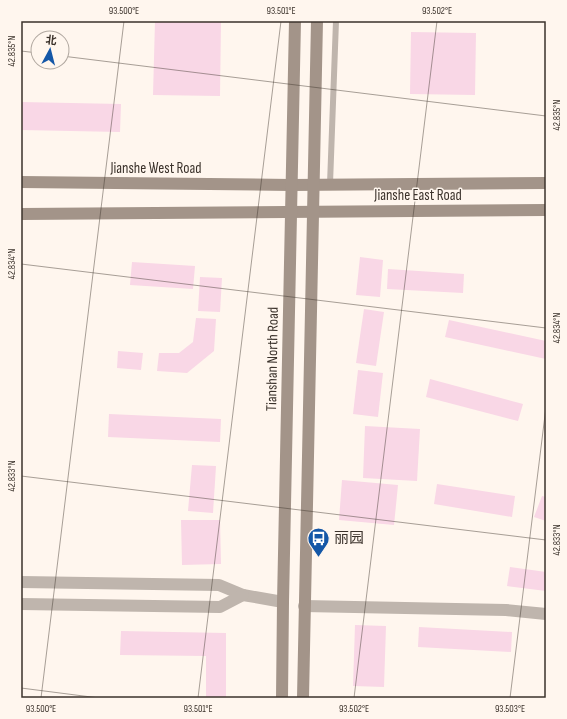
<svg xmlns="http://www.w3.org/2000/svg" width="567" height="719" viewBox="0 0 567 719" font-family="'Sofia Sans Condensed','Noto Sans SC',sans-serif">
<style>
.building{fill:#f9d7e6}
.lines{fill:none;stroke-linecap:round;stroke-linejoin:round}
.lane{stroke:#bfb5ad;stroke-width:6}
.street{stroke:#bfb5ad;stroke-width:12}
.secondary{stroke:#a39489;stroke-width:12}
.ticks{fill:none;stroke:#3b322b;stroke-width:1;stroke-opacity:0.45}
.labels{text-anchor:middle;stroke-width:3;stroke-linejoin:round;paint-order:stroke}
.street-label{font-size:15px;fill:#3b322b;stroke:#fff6ee}
.poi-label{font-size:15px;fill:#3b322b;stroke:#fff6ee;text-anchor:start}
.neatline{fill:none;stroke:#3b322b;stroke-width:1.5}
.ticks-label{font-size:10px;text-anchor:middle;fill:#3b322b}
</style>
<rect width="100%" height="100%" fill="#fff6ee"/>
<g class="building">
<path d="M155,21H221L220,96L153,95Z"/>
<path d="M411,32L476,33L475,95L410,94Z"/>
<path d="M21,102L121,104L120,132L21,130Z"/>
<path d="M360,257L383,260L380,297L356,295Z"/>
<path d="M132,262L195,266L193,289L130,285Z"/>
<path d="M388,269L464,274L463,293L387,289Z"/>
<path d="M200,277L222,278L220,312L198,311Z"/>
<path d="M364,309L384,312L376,366L356,363Z"/>
<path d="M196,318L216,319L214,351L187,373L157,371L159,353H179L193,342Z"/>
<path d="M449,320L546,341V359L445,337Z"/>
<path d="M118,351L143,353L141,370L117,368Z"/>
<path d="M358,370L383,373L378,417L353,414Z"/>
<path d="M430,379L523,404L518,421L426,397Z"/>
<path d="M109,414L221,419L220,442L108,437Z"/>
<path d="M365,426L420,429L417,481L363,478Z"/>
<path d="M192,465L216,466L213,513L188,511Z"/>
<path d="M342,480L398,485L394,525L339,520Z"/>
<path d="M437,484L515,496L512,517L434,504Z"/>
<path d="M542,496L546,497V521L534,517Z"/>
<path d="M181,520H220L221,564L182,565Z"/>
<path d="M510,567L546,572V591L507,586Z"/>
<path d="M355,625L386,626L384,687L353,686Z"/>
<path d="M419,627L512,632L511,652L418,647Z"/>
<path d="M121,631L226,633V698H206V656L120,655Z"/>
</g>
<g class="lines">
<path class="lane" d="M330,184L336,21"/>
<g class="street">
<path d="M21,582L219,585L243,595L283,602"/>
<path d="M21,604L220,607L243,595"/>
<path d="M304,606L506,610L546,614"/>
</g>
<g class="secondary">
<path d="M21,182L291,185L546,183"/>
<path d="M21,214L546,210"/>
<path d="M282,698L283,602L295,21"/>
<path d="M303,698L317,21"/>
</g>
</g>
<path class="ticks" d="M21,51L38,53M62,56L546,116M21,264L546,328M21,476L546,540M21,688L99,698M41,698L124,21M198,698L281,21M354,698L437,21M510,698L546,407"/>
<defs>
<symbol id="bus-pin" viewBox="-11 -11 22 30"><path d="M0 17L-7.5 6A9.5 9.5 0 1 1 7.5 6Z" fill="#1457a7" stroke="#fff6ee"/><path d="M-5-6H5V4H4V6H2V4H-2V6H-4V4H-5ZM-3.5-4V0h7V-4ZM-3.5 1.2v1.5H-2V1.2ZM2 1.2v1.5H3.5V1.2Z" fill="#fff"/></symbol>
</defs>
<g fill-rule="evenodd">
<use href="#bus-pin" x="306" y="526" width="25" height="34"/>
</g>
<g class="labels">
<g class="street-label">
<text x="156" y="173">Jianshe West Road</text>
<text x="418" y="200">Jianshe East Road</text>
<text transform="translate(272 359) rotate(-89)" y="5">Tianshan North Road</text>
</g>
<g class="poi-label">
<text x="334" y="543">丽园</text>
</g>
</g>
<rect width="567" height="719" fill="none" stroke="#fff6ee" stroke-width="44"/>
<g transform="translate(50 50) rotate(7)"><circle r="19" fill="#fff6ee" stroke="#b1a8a0"/>
<path d="M0-3L7 15L0 10L-7 15Z" fill="#1457a7"/>
<text y="-6" font-size="11" font-weight="bold" text-anchor="middle" fill="#3b322b">北</text>
</g>
<rect x="22" y="22" width="523" height="675" class="neatline"/>
<g class="ticks-label">
<text x="124" y="14">93.500°E</text>
<text x="281" y="14">93.501°E</text>
<text x="437" y="14">93.502°E</text>
<text transform="translate(11 51) rotate(-90)" y="4">42.835°N</text>
<text transform="translate(556 115) rotate(-90)" y="4">42.835°N</text>
<text transform="translate(11 264) rotate(-90)" y="4">42.834°N</text>
<text transform="translate(556 328) rotate(-90)" y="4">42.834°N</text>
<text transform="translate(11 476) rotate(-90)" y="4">42.833°N</text>
<text transform="translate(556 540) rotate(-90)" y="4">42.833°N</text>
<text x="41" y="712">93.500°E</text>
<text x="198" y="712">93.501°E</text>
<text x="354" y="712">93.502°E</text>
<text x="510" y="712">93.503°E</text>
</g>
</svg>
